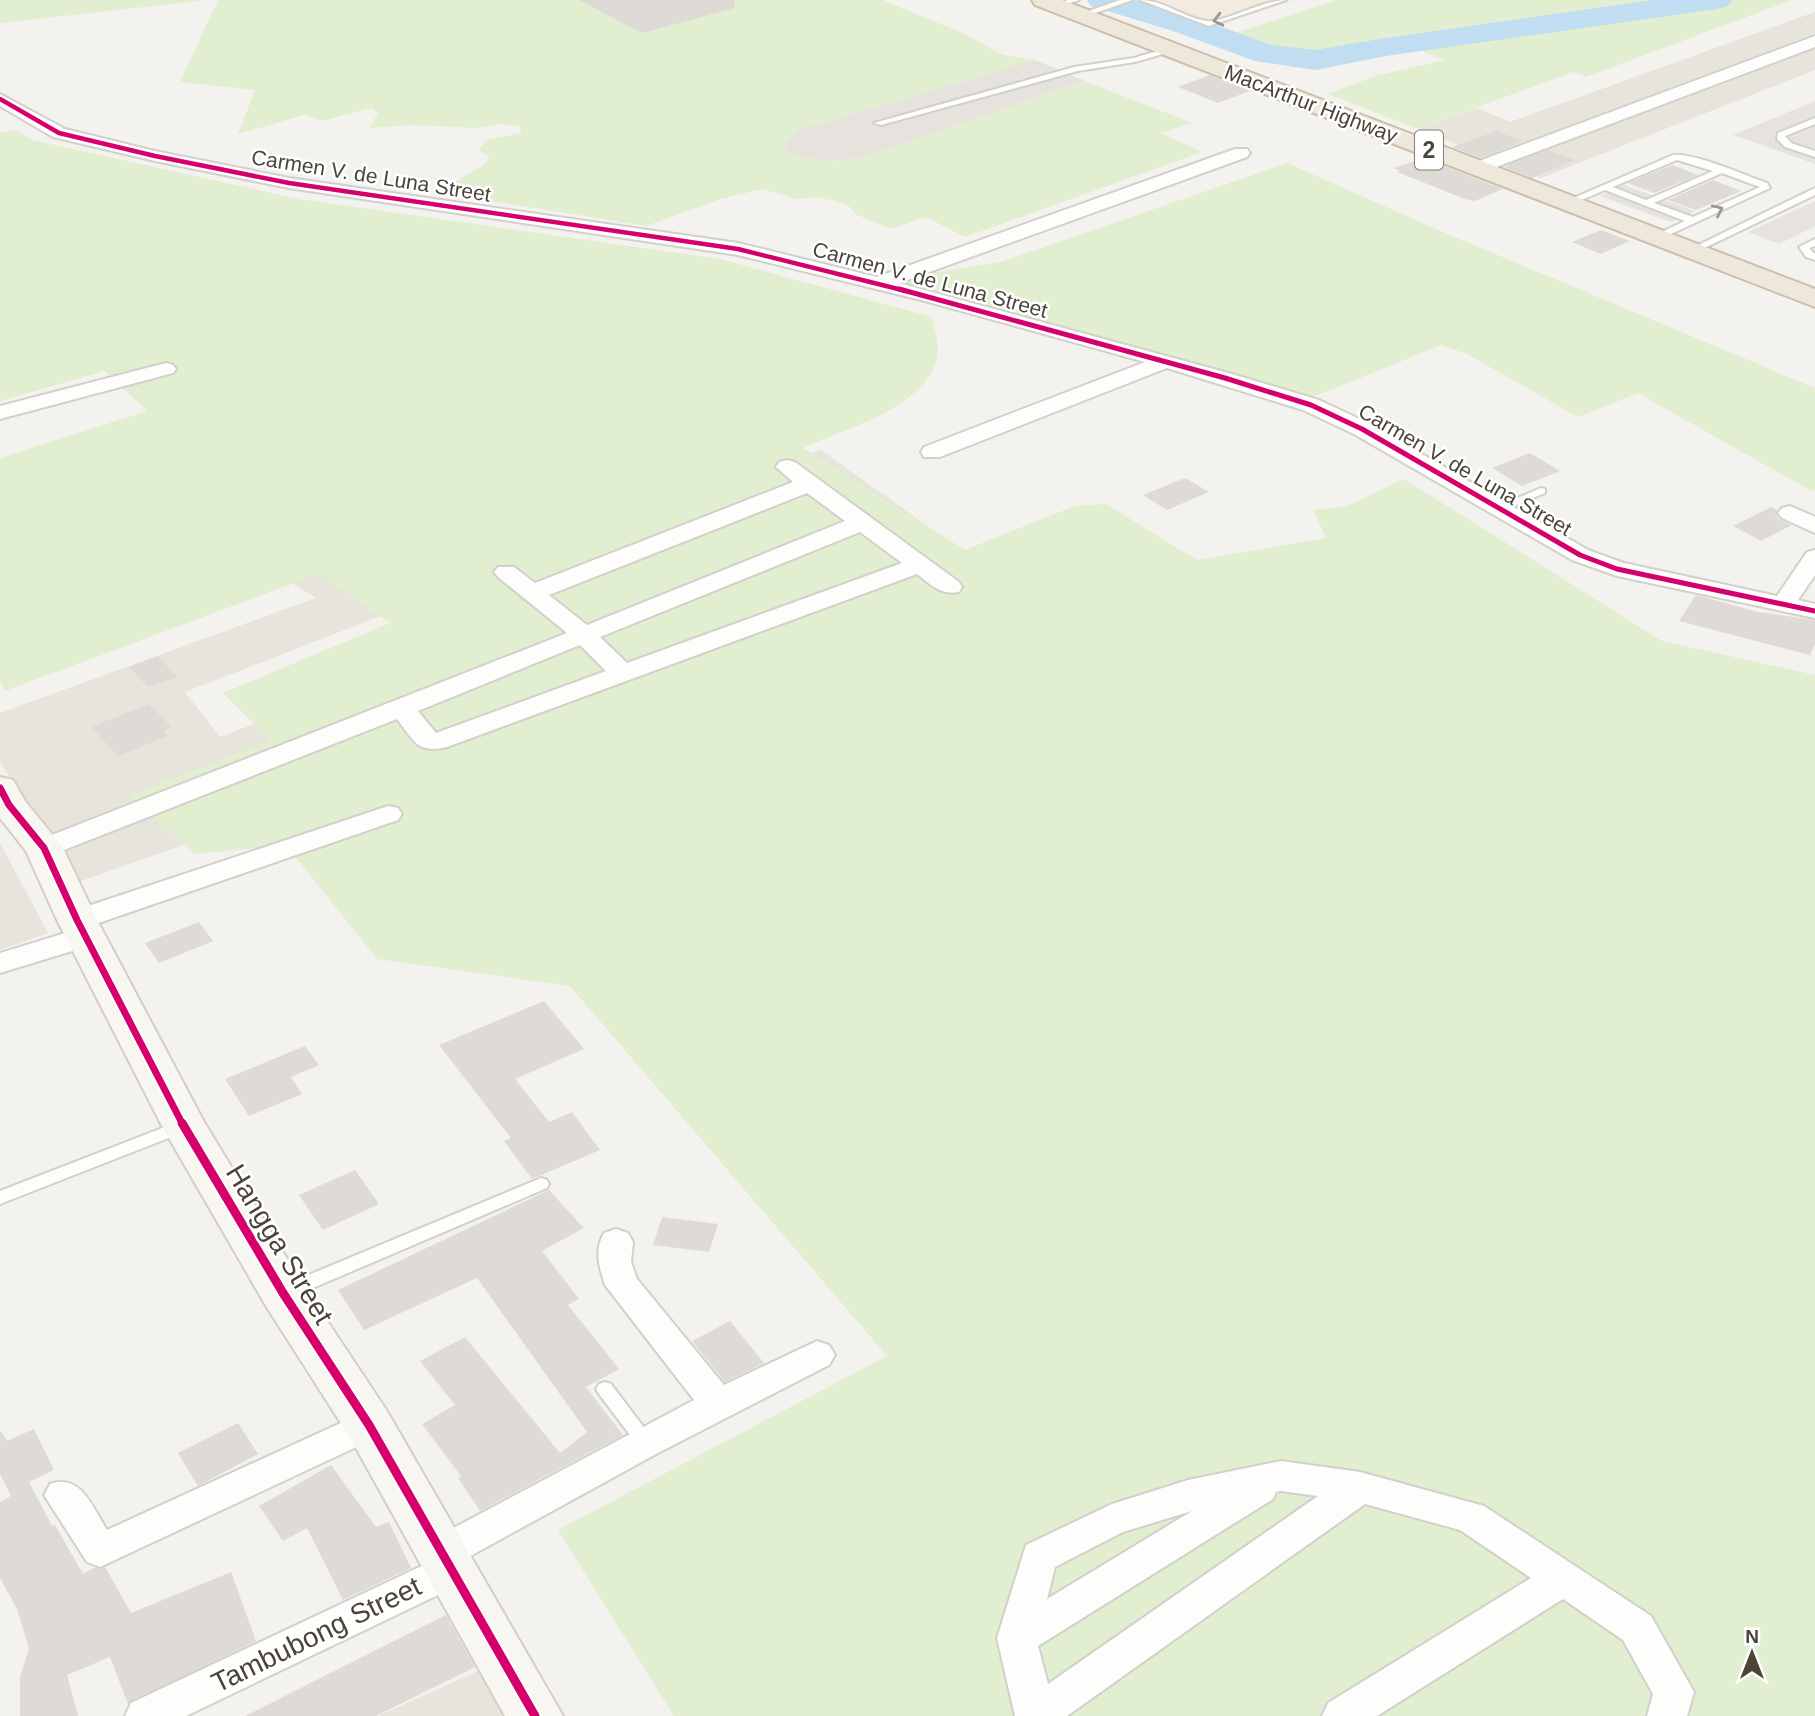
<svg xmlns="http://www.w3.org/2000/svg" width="1815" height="1716" viewBox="0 0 1815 1716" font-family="Arial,sans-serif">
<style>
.residential{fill:#e7e4dc;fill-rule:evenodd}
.commercial{fill:#f3ebdf}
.industrial{fill:#e6e2de}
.green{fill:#e1eecf}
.parking{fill:#e6e3df}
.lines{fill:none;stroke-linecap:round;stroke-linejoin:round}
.river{fill:#c0ddf1;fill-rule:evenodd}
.building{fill:#dedbd6}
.lane-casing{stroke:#d2d0cb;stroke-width:4}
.street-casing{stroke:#d2d0cb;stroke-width:4}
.secondary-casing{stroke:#d3cfc5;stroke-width:4}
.highway-casing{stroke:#ccbfa9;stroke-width:4}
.lane{fill:#fdfdfc;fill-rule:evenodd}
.street{fill:#fdfdfc;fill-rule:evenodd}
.secondary{fill:#f7f6f1;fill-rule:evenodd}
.highway{fill:#ede8db;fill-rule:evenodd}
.cycleway-far3-casing{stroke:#fff;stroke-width:7}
.cycleway-far2-casing{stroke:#fff;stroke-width:9}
.cycleway-far1-casing{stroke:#fff;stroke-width:11}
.cycleway-casing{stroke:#fff;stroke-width:13}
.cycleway-far3{stroke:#d6006c;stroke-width:4.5}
.cycleway-far2{stroke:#d6006c;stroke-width:5}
.cycleway-far1{stroke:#d6006c;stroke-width:7}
.cycleway{stroke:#d6006c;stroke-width:9}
.oneway{stroke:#9b9791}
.labels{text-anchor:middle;stroke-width:5;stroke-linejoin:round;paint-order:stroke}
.far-street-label{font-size:21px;fill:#4b4439;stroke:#fff}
.shield{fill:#fff;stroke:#817c74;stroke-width:2}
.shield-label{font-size:23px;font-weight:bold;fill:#4b4439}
.near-street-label{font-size:28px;fill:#4b4439;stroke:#fff}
</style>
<rect width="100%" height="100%" fill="#f4f2ee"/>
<g class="residential">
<path d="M1815,12V70L1541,178L1418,129L1477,108L1510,122Z"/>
<path d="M821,450L1003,580L274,813L78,882L0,762V713L316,598L227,543L689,500ZM445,591L501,630L220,737L185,692Z"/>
<path d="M0,843L48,933L0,950Z"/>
<path d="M494,1664L523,1716H378Z"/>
</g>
<path class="commercial" d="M1130,0H1295L1209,29Z"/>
<path class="industrial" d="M1035,60L1085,81L857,159L824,161L787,154L784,149L785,142L790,136L802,129Z"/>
<g class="green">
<path d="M0,0H207L0,23Z"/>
<path d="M218,0H883L967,35L1003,55L1035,60L802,129L785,142L784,149L787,154L824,161L858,159L1085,81L1192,123L1161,133L1202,152L965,237L926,217L891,229L855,214L850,207L836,201L816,197L796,199L762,189L721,199L646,226L466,197L457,191L454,183L486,163L489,156L478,150L487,140L521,133L520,126L500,124L476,128L414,125L369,128L378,113L372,108L322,121L304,115L238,134L255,90L180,82Z"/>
<path d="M1337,0H1792L1586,77L1573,72L1418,129L1328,94L1375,76L1444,60L1391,38L1309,52L1280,51L1229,35Z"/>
<path d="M16,130L32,140L299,199L720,259L932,317C934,327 938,340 938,350C934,406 844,429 803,448L965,550L1075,506L1106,504L1197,560L1326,538L1313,510L1347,506L1404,479L1662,641L1815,675V1716H674L558,1530L887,1356L570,986L377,959L286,845L195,854L128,796L270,740L223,693L390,623L318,574L5,691L0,681V458L147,411L105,371L0,401V133Z"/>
<path d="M1287,163L1438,230L1815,388V490L1811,491L1638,393L1578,417L1467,354L1441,345L1308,399L893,286L918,275L1001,262Z"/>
</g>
<g class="parking">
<path d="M1815,101V164L1733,135Z"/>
<path d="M1624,185L1695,211L1671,222L1600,196Z"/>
<path d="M1815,201V226L1779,244L1748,232Z"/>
</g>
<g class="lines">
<path class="river" d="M1087,0H1135L1195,17L1271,45L1315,50L1386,38L1653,0H1732L1728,6L1717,9L1386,56L1315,70L1255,61L1173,31L1091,6Z"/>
</g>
<g class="building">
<path d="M579,0H734L735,8L642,33Z"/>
<path d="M1210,75L1250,91L1218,103L1178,87Z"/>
<path d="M1496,131L1524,141L1480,158L1452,147Z"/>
<path d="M1548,150L1575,160L1532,178L1504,167Z"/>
<path d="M1423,158L1503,189L1475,201L1465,199L1397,172L1400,171L1394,168Z"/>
<path d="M1672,165L1698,175L1654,193L1628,183Z"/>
<path d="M1713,180L1741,191L1696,210L1668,200Z"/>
<path d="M1601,230L1630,241L1601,254L1572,242Z"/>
<path d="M1530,453L1560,471L1522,486L1492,468Z"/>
<path d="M1185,478L1209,492L1167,510L1143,495Z"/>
<path d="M1771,507L1777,510L1775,513L1780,520L1792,525L1761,541L1733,526Z"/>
<path d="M1696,595L1758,612L1815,620V644L1810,655L1679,621Z"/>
<path d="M158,656L177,677L148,687L129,667Z"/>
<path d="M149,704L172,727L163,731L168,736L118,756L91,727Z"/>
<path d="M199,922L213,941L159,963L145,943Z"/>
<path d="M544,1001L584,1049L515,1079L549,1122L572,1112L600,1150L532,1179L504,1141L511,1138L439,1045Z"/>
<path d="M305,1046L319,1065L291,1077L302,1094L249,1116L225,1079Z"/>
<path d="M355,1170L379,1204L323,1230L299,1195Z"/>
<path d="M549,1190L584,1228L542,1251L579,1299L568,1305L619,1369L586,1387L623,1435L480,1511L458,1478L461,1476L422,1424L455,1405L420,1361L465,1337L560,1453L587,1432L477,1278L364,1330L338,1290Z"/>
<path d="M662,1217L718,1224L709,1252L653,1245Z"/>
<path d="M730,1321L764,1363L725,1382L692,1341Z"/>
<path d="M238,1423L258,1454L198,1486L178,1453Z"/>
<path d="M34,1429L54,1470L29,1482L52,1526L55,1525L83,1574L94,1568L105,1567L131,1613L231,1572L256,1641L128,1704L110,1657L67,1675L78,1716H20V1677L29,1649L17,1609L0,1578V1502L11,1496L0,1474V1430L7,1441Z"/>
<path d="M331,1465L376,1527L389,1522L411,1568L343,1600L307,1528L283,1541L259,1506Z"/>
<path d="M446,1615L475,1667L376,1716H245Z"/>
</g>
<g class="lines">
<defs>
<g id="lane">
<path d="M1067,0H1079L1057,8L1053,6Z"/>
<path d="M1120,0H1132L1084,17L1077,15Z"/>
<path d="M1140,0C1164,0 1184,18 1207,21C1223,23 1263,0 1286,0L1209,26Z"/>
<path d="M1170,47H1173V51L1135,62L1078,71L881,125L874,123L1074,67L1134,58Z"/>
<path d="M1815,118V124L1785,136L1791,143L1815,151V157L1785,147L1777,139L1778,133Z"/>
<path d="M1673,155C1696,153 1743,175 1767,183L1770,188L1656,241L1653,240V236L1685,221L1605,190L1570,205L1562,203ZM1677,160L1713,171L1646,200L1613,187ZM1722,173L1760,187L1693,217L1654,203Z"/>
<path d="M1815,188V195L1694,253L1686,251Z"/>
<path d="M1815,239V246L1809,248L1815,254V260L1806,257L1799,247Z"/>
<path d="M1541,488L1545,489V493L1504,510H1496L1494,508Z"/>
<path d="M183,1120L189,1122L191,1126L189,1130L0,1204V1191Z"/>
<path d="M541,1178L547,1180L549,1184L547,1188L294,1296L288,1298L282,1296L279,1291L282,1286Z"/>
<path d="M605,1382L611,1384L651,1437L654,1442L651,1447L645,1449L639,1447L599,1394L596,1389L599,1384Z"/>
</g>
<g id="street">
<path d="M1815,36V47L1483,172L1477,173L1468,168L1471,164Z"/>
<path d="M0,94L65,129L155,151L289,178L738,243L877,277L1235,149H1247L1250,153L1247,157L899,283L1232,374L1319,400L1370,424L1588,550L1624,563L1777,596L1807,552L1815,550V575L1798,600L1815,604V618L1617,576L1572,560L1354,434L1303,410L1167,368L940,457H924L921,452L924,447L1145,362L925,301L738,255L289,188L155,161L53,137L0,106Z"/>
<path d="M166,363L173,365L176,369L173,373L0,419V406Z"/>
<path d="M787,460L795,462L959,582L962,587L959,592C941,596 930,584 917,574L447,747C417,754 414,741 397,719L54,854L44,857L34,854L30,848L34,842L567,633L498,577L494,572L498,567H514L535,583L793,482L776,467L779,462ZM807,493L845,521L587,625L549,595ZM860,532L902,563L627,663L600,637ZM580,645L606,671L436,733L418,711Z"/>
<path d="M1790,506L1815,517V533L1782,518L1778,513L1782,508Z"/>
<path d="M388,806L398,808L402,814L398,820L87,927L77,929L67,927L63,920L67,913Z"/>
<path d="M85,927L95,930L100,937L95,944L0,973V953Z"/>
<path d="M616,1229L628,1233L633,1242L631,1262L637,1279L724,1385L817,1341L829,1345L835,1355L829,1365L658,1453L463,1560L468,1571L463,1583L186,1716H125L131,1703L428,1563L423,1553L429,1541L694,1400L605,1285C599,1266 594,1251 604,1233Z"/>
<path d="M369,1410L382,1415L387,1425L382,1435L100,1567L87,1562L44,1495L50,1484C81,1473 92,1507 107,1530Z"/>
<path d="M1281,1461L1360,1472L1484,1506L1651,1616L1694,1692L1687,1716H1647L1653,1694L1623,1640L1563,1599L1377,1716H1322L1328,1703L1531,1578L1460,1530L1365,1504L1067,1716H1015L997,1638L1026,1545L1112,1504L1188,1480ZM1281,1491L1318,1496L1048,1684L1038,1646L1273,1499L1276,1492ZM1192,1511L1047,1599L1055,1567L1123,1532Z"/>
</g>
<path id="secondary" d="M0,777L13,780L25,801L63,848L97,920L204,1122L300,1280L387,1411L563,1716H505L351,1439L266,1306L162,1126L57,920L26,851L0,818Z"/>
<path id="highway" d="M1032,0H1062L1815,289V307L1035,5Z"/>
</defs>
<use href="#lane" class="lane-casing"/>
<use href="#street" class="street-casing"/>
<use href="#secondary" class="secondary-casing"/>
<use href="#highway" class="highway-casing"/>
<use href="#lane" class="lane"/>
<use href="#street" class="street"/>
<use href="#secondary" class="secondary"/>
<use href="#highway" class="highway"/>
<defs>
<path id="cycleway-far3" d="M0,99L59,133L155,156L289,183L738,249L906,291"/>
<path id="cycleway-far2" d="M899,289L1225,378L1311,405L1362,429L1580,555L1617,569L1815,611"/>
<path id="cycleway-far1" d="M0,788L9,805L44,848L77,920L183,1125"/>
<path id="cycleway" d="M182,1123L283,1293L369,1425L535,1716"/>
</defs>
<use href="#cycleway-far3" class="cycleway-far3-casing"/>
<use href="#cycleway-far2" class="cycleway-far2-casing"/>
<use href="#cycleway-far1" class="cycleway-far1-casing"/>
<use href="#cycleway" class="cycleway-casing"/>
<use href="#cycleway-far3" class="cycleway-far3"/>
<use href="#cycleway-far2" class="cycleway-far2"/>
<use href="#cycleway-far1" class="cycleway-far1"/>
<use href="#cycleway" class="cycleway"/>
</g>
<defs><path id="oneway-chevron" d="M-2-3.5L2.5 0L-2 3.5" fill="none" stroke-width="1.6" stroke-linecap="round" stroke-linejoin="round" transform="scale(1.75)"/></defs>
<g class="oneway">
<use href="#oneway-chevron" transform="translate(1218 20) rotate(166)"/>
<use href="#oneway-chevron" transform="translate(1718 210) rotate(-25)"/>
</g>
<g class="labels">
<g class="far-street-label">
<text transform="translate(1311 104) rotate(21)" y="7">MacArthur Highway</text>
<text transform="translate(371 176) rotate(9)" y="7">Carmen V. de Luna Street</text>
<text transform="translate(930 280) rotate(15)" y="7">Carmen V. de Luna Street</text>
<text transform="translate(1465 470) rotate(30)" y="7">Carmen V. de Luna Street</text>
</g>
<rect class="shield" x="1415" y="130.5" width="28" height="39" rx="5"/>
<g class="shield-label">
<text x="1429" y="158">2</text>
</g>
<g class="near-street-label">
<text transform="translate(280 1244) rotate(59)" y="10">Hangga Street</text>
<text transform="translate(316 1634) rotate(-26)" y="10">Tambubong Street</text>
</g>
</g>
<g transform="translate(1752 1653)" stroke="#ffffff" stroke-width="5" paint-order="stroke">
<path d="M0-5L12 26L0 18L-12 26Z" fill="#4b4439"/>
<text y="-10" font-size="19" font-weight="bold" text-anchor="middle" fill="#4b4439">N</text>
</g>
</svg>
